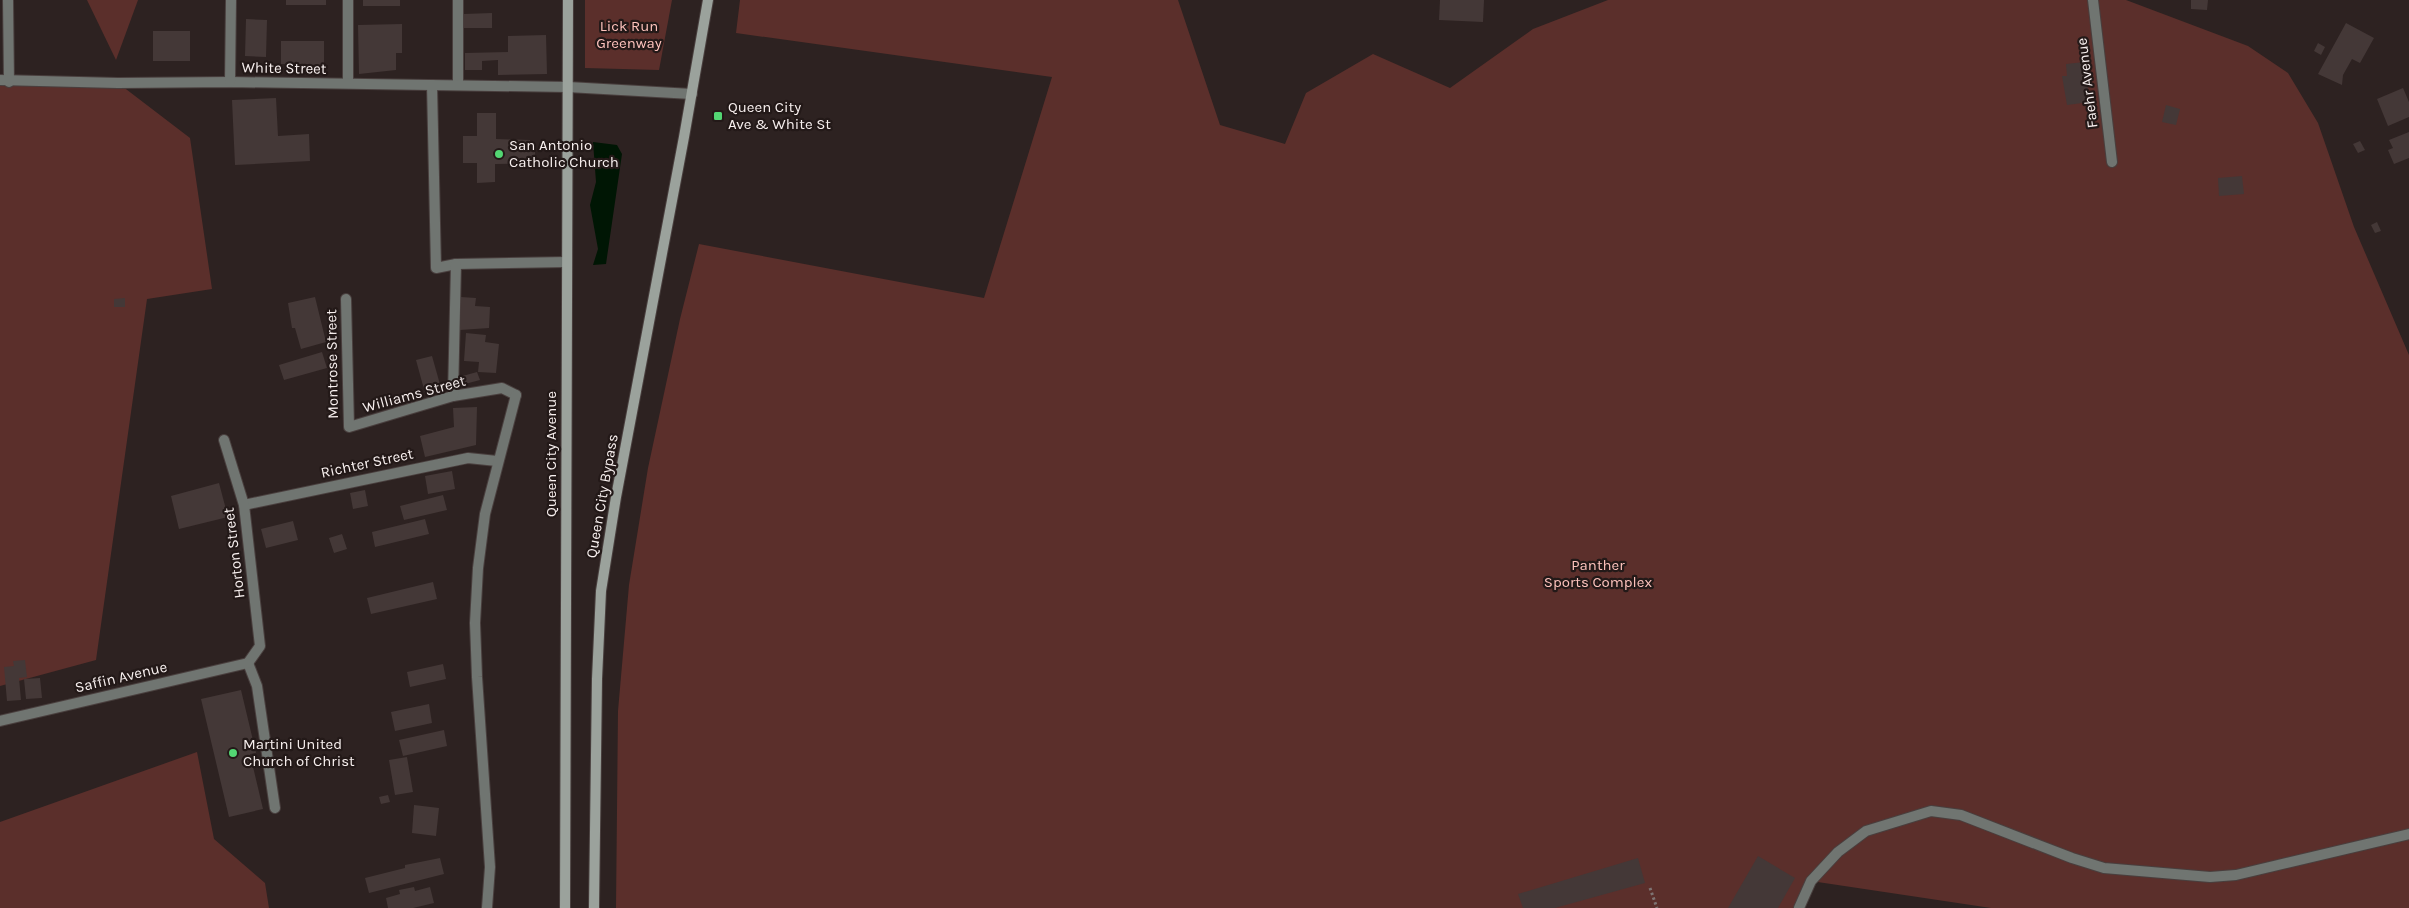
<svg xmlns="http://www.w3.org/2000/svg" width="2409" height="908" viewBox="0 0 2409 908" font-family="Karla,sans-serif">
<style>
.green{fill:#5b2f2b}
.water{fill:#001604}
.building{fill:#443837}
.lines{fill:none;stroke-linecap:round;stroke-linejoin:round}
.service-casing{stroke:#493f3e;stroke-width:12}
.minor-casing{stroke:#493f3e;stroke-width:12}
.secondary-casing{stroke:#493f3e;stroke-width:12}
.path{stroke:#7e7473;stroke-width:3;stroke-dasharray:2.5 2.5;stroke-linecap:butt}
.service{stroke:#707571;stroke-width:10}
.minor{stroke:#707571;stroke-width:10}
.secondary{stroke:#9ba29c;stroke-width:10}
.poi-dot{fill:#53d673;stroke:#231918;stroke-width:2}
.labels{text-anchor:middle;stroke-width:4.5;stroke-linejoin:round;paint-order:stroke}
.park-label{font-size:15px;fill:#fec3bd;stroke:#231918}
.street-label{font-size:15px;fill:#f8f0ef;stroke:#231918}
.poi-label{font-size:15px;fill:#f8f0ef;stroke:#231918;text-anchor:start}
</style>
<rect width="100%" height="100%" fill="#2d2221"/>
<g class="green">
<path d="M87,0H138L116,60Z"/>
<path d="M585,0H672L659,70L585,68Z"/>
<path d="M740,0H1178L1220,125L1285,144L1306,93L1373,54L1450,88L1533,29L1608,0H2126L2248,46L2288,73L2318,123L2354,227L2409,355V908H1991L1811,881L1799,908H616L618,711L629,585L648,468L680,319L699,244L984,298L1052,77L736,33Z"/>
<path d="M0,80L118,83L190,138L212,289L147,299L96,660L0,686Z"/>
<path d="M197,752L214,839L265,883L269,908H0V822Z"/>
</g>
<path class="water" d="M593,142L617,145L622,154L606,264L593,265L598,249L590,205L596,182Z"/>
<g class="building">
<rect x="286" y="0" width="40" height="5"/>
<rect x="363" y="0" width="37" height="6"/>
<path d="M1440,0H1484L1483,22L1439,20Z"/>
<path d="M2191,0H2208L2207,10L2191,9Z"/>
<path d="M492,13V28H464V14Z"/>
<path d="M246,19L267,20L266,57L245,56Z"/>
<path d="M2346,23L2374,38L2360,63L2352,59L2343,75L2342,85L2318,74Z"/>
<path d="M402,24V53H396V70L359,74L358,25Z"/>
<rect x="153" y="31" width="37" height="30"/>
<path d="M546,35L547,74L498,75V60L482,61V70H465V53L508,52V36Z"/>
<path d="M281,41H324V65L281,64Z"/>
<path d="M2318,43L2325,47L2321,55L2314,51Z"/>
<path d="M2084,62L2090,102L2067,105L2062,76H2067L2066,64Z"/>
<path d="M2403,88L2409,102V117L2388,126L2377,99Z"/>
<path d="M276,98L278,136L309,134L310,161L235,165L232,100Z"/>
<path d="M2166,105L2180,109L2176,125L2162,122Z"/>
<path d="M477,113H496V139L530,140V146H535V163L495,164V182L477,183V163H463V136H477Z"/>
<path d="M2409,132V158L2394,164L2388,150L2393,148L2389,140Z"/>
<path d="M2360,141L2365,150L2358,153L2353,144Z"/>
<path d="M2242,176L2244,194L2219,196L2218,178Z"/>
<path d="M2377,222L2381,231L2375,233L2371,225Z"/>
<path d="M315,297L326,342L301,349L295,328H292L288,303Z"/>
<path d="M461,297L476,298L475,306L490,307L489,328L460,330Z"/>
<path d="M125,298V307H114V299Z"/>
<path d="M466,333L486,335L485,342L499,344L496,373L478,372L479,362L464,361Z"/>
<path d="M322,352L327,368L284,380L279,365Z"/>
<path d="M432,356L441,388L425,393L416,360Z"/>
<path d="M477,372L480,380L461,385L459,377Z"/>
<path d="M477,407L476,445L425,457L420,436L454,427L453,408Z"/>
<path d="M452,471L455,489L428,494L425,476Z"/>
<path d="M219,483L228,517L179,529L171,496Z"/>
<path d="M365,490L368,506L353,509L350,493Z"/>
<path d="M443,495L447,510L404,520L400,506Z"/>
<path d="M425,519L429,534L375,547L372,532Z"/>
<path d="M293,521L298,540L266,548L261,529Z"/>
<path d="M342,534L347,549L334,553L329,538Z"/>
<path d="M433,582L437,599L371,614L367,598Z"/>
<path d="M25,660L27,677L19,678L21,700L7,701L4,667L14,666L13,661Z"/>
<path d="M443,664L446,679L410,687L407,672Z"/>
<path d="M40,678L42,698L26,699L24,679Z"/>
<path d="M241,690L256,753L250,754L263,809L229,817L201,699Z"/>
<path d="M429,704L432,723L395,731L391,712Z"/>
<path d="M444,730L447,746L403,756L399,740Z"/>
<path d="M407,757L413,792L395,795L389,760Z"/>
<path d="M388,795L390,802L381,804L379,797Z"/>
<path d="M414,805L439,808L436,836L412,833Z"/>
<path d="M1758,856L1795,878L1778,908H1728Z"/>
<path d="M440,858L444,874L369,893L365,878L405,868V865Z"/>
<path d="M1638,858L1645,883L1555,908H1523L1518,894Z"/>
<path d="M414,887L415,891L430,887L434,903L413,908H388L386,898L400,894L399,890Z"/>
</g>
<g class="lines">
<defs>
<g id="service">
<path d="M432,85L436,268L456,264L567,262"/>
<path d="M458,85V0"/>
<path d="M346,299L349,427L453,396L502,388L516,395"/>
<path d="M453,396L456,264"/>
<path d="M248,663L257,686L275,808"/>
<path d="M1799,908L1811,881L1838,852L1866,831L1931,811L1961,815L2072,858L2104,868L2210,877L2236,875L2409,834"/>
</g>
<g id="minor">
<path d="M8,0L9,82"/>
<path d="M348,0V83"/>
<path d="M2093,0L2112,162"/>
<path d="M0,80L118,83L230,82L568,87L692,94"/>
<path d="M230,82L231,0"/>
<path d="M244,505L468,458L497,461"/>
<path d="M0,721L248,663L260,646L244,505L224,440"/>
<path d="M487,908L490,867L477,677L475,623L478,568L485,514L516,395"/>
</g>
<g id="secondary">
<path d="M565,908L568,0"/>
<path d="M594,908L597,679L601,591L616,497L684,137L708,0"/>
</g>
</defs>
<use href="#service" class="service-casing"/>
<use href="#minor" class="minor-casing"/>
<use href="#secondary" class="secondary-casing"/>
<path class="path" d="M1650,888L1657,908"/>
<use href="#service" class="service"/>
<use href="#minor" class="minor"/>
<use href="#secondary" class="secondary"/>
</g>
<g class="poi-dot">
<rect x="713" y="111" width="10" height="10" rx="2.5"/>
<circle cx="499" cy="154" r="5"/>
<circle cx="233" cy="753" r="5"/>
</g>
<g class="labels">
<g class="park-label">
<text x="629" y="31">Lick Run<tspan x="629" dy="17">Greenway</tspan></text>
<text x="1598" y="570">Panther<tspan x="1598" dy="17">Sports Complex</tspan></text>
</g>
<g class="street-label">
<text transform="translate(284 68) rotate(1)" y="5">White Street</text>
<text transform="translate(2087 83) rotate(-97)" y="5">Faehr Avenue</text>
<text transform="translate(332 364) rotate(-91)" y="5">Montrose Street</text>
<text transform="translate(414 394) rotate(-15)" y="5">Williams Street</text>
<text transform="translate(551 454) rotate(-90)" y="5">Queen City Avenue</text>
<text transform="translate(367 463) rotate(-12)" y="5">Richter Street</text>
<text transform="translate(602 496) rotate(-80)" y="5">Queen City Bypass</text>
<text transform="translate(234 553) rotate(-97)" y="5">Horton Street</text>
<text transform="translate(121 677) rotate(-13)" y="5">Saffin Avenue</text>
</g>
<g class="poi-label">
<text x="728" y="112">Queen City<tspan x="728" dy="17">Ave &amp; White St</tspan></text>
<text x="509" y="150">San Antonio<tspan x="509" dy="17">Catholic Church</tspan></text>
<text x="243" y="749">Martini United<tspan x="243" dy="17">Church of Christ</tspan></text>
</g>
</g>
</svg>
